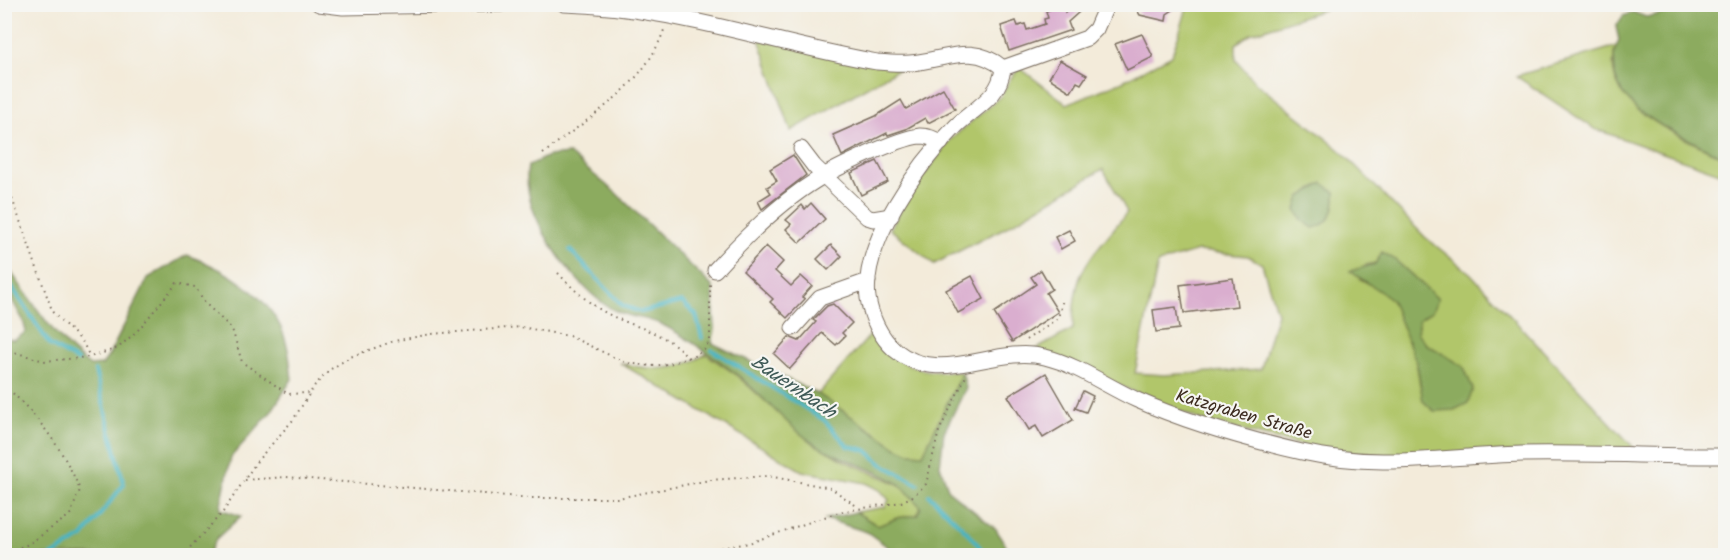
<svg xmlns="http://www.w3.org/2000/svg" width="1730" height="560" viewBox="0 0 1730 560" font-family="Kalam,sans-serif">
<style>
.green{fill:#b1c66b;stroke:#767844;stroke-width:1.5;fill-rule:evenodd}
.forest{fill:#8cab5f;stroke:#646a3e;stroke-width:1.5}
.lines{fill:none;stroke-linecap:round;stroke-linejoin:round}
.stream{stroke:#47b4c2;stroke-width:4}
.building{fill:#daaecf}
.minor-casing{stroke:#7b6e60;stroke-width:17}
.path{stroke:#7b6e60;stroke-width:2;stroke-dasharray:1.5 4.5;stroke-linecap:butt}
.minor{stroke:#fff;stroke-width:15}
.labels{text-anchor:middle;stroke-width:4.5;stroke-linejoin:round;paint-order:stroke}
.street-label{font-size:18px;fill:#3b2a1e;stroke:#f6f6f2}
.water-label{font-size:20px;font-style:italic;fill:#3f5a57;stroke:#f6f6f2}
</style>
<rect width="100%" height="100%" fill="#f6f6f2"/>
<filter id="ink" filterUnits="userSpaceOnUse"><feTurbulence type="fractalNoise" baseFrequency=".0167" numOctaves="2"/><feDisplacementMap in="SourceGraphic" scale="12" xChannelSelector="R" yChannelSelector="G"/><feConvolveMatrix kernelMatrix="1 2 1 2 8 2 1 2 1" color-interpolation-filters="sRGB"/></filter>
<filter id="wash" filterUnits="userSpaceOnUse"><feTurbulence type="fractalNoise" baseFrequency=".008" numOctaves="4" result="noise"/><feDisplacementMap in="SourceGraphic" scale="24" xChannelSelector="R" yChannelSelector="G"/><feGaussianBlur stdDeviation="1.35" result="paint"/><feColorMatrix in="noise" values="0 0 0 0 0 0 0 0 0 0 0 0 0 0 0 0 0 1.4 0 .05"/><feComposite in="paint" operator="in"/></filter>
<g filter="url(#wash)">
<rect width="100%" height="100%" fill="#f3ebda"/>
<g class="green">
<path d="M1187,5H1338L1252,33L1236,44V60L1256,83L1339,149L1425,237L1470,273L1636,450L1345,456L1203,421L1035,350L1073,329C1073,264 1091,260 1127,212L1103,169L1008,226L934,264L890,229L906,201L949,141L1001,96L1011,78L1020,68L1067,104L1123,81L1172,55C1177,37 1184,23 1187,5ZM1198,251L1248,256L1262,264L1277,313L1261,369L1164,375L1135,373L1158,263ZM1394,259L1426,288L1432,311L1419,320L1417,333L1426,344L1420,386C1417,358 1407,324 1391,300C1384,290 1371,284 1360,279L1366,265Z"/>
<path d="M759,39L900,68L791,131Z"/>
<path d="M1617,46C1593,105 1687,139 1725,158V175L1595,129L1516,76Z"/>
<path d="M873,332C901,367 917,374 962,372L923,454L909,453L896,447L818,394Z"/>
<path d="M706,354L735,374L811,442L845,461L900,485L921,507L917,515L897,518L878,526L856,512L885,507L889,500L880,490L866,483L802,471L620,363C650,371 678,372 706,354Z"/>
</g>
<g class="forest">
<path d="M1670,5H1725V158L1662,126L1637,110L1622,93L1615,76L1614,53L1619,40L1616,27L1623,16L1633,12L1646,17L1670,12Z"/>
<path d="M569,154L615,192L713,287L715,330L712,343L818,394L896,447L909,453L923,454L962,372L966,388L944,432L940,466L949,491L996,529L1011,555H899L867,532L826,519L856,512L878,526L897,518L917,515L921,507C914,500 907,490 899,484C873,467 840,460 813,443C784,424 762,394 735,373C718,360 683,335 663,325C644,316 622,318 604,304C568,277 520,213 528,166L548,156Z"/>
<path d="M1323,183L1335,192C1336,209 1332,224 1313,228L1302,220L1296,210L1300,197Z"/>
<path d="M1382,252L1394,259L1438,299L1432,311L1419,320L1417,333L1426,344L1463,366L1473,389L1468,403L1454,410L1434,411L1423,401L1417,364L1391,299L1350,271L1375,264Z"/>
<path d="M187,255C226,269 275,298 286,342C290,354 290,367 292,379L271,412L231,457L220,509L241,516L216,539L208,555H5V338L14,340L26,332L23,320L5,288V264C32,300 53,338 90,366L102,365L109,355L148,278Z"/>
</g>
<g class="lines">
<g class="stream">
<path d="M570,250L623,306L641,312L682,302L696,315L702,338"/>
<path d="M4,275L50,345L78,361"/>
<path d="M712,350L824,420L848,446L866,450L882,464L918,484"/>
<path d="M929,495L970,535L987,556"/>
<path d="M51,556L83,537L124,484L95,371"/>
</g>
</g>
<g id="blocks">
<g class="building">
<path d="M1073,4H1088L1068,22L1071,30L1009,51L1001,26L1016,21L1018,26L1025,24L1027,30L1045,24L1044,19L1048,18L1046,11L1063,5L1065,12Z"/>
<path d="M1133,4H1182L1167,14L1166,21L1140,15Z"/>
<path d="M1142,34L1153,57L1127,70L1115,44Z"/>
<path d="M1060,60L1087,75L1081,84L1077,82L1071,92L1049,78Z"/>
<path d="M943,88L955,109L928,123L925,118L906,129L888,135L887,133L842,156L833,135L876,116L901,100L906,109Z"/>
<path d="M793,155L806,175L762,209L758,201L771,193L767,187L777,181L770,169Z"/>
<path d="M877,161L888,182L861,195L851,173Z"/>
<path d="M811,203L825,219L800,243L786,229L791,224L786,220L802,205L805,209Z"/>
<path d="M1069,230L1075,241L1061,249L1055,237Z"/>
<path d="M831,245L842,256L828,270L817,259Z"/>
<path d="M766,246L783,262L775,271L791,286L801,276L812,286L802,297L805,299L787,318L770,302L773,299L743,271Z"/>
<path d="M1041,270L1052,289L1046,293L1058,312L1012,342L994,313L1036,284L1031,277Z"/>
<path d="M972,276L984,299L958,313L946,290Z"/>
<path d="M1233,278L1237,306L1184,313L1180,285Z"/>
<path d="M833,304L852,323L842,333L845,336L836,345L822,333L790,369L774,354L789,337L799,341L816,322L813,320L827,306Z"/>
<path d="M1176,307L1179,329L1156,332L1153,310Z"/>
<path d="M1046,373L1073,420L1043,438L1036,426L1029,430L1008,396Z"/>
<path d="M1083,391L1093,396L1086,412L1075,408Z"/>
</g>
</g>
</g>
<g filter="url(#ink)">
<use href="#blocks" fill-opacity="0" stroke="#7b6e60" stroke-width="1.5"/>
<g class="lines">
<defs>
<g id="minor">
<path d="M319,4L343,7L501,4"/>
<path d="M564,4C676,7 769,43 877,62C888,63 899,64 910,63C946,60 972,42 1003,68"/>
<path d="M1003,68C1000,98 975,107 956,126C919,163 861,243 868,298C871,317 880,337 895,350C942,388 994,344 1045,357C1078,365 1106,386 1137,400C1189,423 1246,439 1302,452C1383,470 1443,456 1522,454C1590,453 1658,456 1726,456"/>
<path d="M1003,68L1087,38L1096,29L1107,4"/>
<path d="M801,149L814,166L867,217L873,219L891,216"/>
<path d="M715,270C744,238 778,204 815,181C834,169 898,138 920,136C928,136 934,138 941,143"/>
<path d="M793,328L820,298L868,281"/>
</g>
</defs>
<use href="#minor" class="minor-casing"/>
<g class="path">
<path d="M543,154C589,116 643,89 664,30"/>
<path d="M4,176L53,313L82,341L90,357"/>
<path d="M558,273C573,289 589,304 608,314C635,328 670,333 689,359"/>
<path d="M1026,340L1058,318L1063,299"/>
<path d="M4,349L44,361L90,357L118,348L139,329L177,283L195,287L206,304L232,329L242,362L288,394L308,393"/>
<path d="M4,385C37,415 63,448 80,490L70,515L29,544L4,553"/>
<path d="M245,480L286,477L531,498H618L710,480L768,476L831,488L858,507"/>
<path d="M182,556L223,512L257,461L293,420L315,385L331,369L350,357L394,341L431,334L521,327L569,336L626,363L652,366L669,364L694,356L704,350L710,340V283"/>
<path d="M674,556L749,543L839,512L901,502L913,496L926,484L939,431L966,376"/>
</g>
<use href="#minor" class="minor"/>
</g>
</g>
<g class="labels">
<g class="street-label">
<text transform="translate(1244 414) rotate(16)" y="6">Katzgraben Straße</text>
</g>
<g class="water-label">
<text transform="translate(794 386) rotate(34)" y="7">Bauernbach</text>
</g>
</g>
<rect width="1730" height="560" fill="none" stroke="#f6f6f2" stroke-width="24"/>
</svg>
